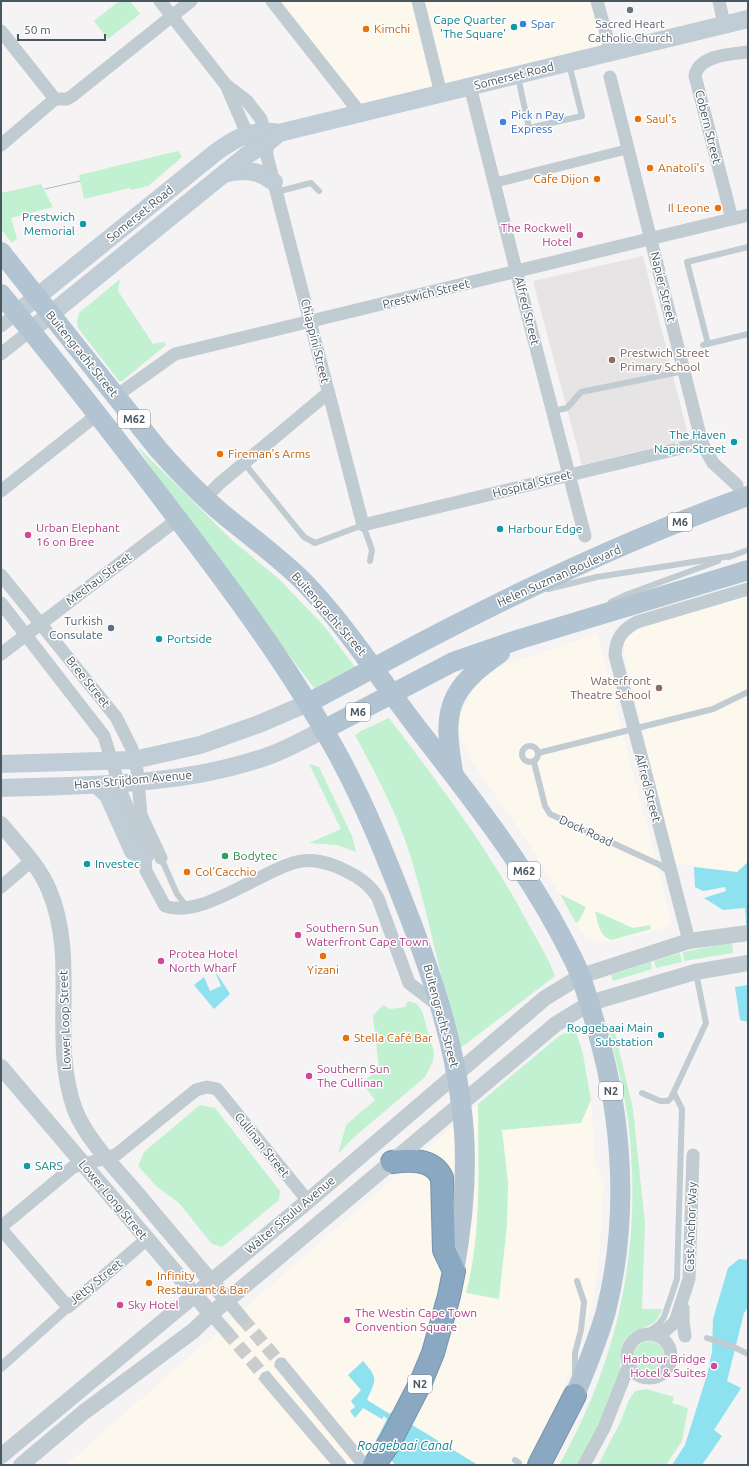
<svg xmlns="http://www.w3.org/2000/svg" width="749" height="1466" viewBox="0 0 749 1466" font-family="Ubuntu,sans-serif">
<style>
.commercial{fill:#fdf8ee}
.education{fill:#e6e4e5}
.green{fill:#c2f1d1}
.water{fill:#8ee1ef}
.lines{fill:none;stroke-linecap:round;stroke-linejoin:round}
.minor-tunnel{stroke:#caccce;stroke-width:13;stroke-dasharray:13 6;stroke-linecap:butt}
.motorway-casing{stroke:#7593ad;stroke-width:24}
.service{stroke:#c0cbd2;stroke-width:6}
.pedestrian{stroke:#c0cbd2;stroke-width:10}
.minor{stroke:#c0cbd2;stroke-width:13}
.tertiary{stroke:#c0cbd2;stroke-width:16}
.secondary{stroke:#c0ccd6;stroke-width:18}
.primary{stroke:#b2c4d1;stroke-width:20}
.motorway{stroke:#8aa8c1;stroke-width:22}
.tram{stroke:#b5b8bd;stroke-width:1}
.worship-dot{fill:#6b7280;stroke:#fff;stroke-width:1.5}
.shop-dot{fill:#3f7fe0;stroke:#fff;stroke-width:1.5}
.culture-dot{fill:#0f9aa8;stroke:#fff;stroke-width:1.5}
.food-dot{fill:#e8710a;stroke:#fff;stroke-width:1.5}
.hotel-dot{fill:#d1479c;stroke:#fff;stroke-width:1.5}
.education-dot{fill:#8d6e63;stroke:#fff;stroke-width:1.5}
.service-dot{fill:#5c6f8a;stroke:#fff;stroke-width:1.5}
.leisure-dot{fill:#2e9e5b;stroke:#fff;stroke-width:1.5}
.labels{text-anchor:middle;stroke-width:3;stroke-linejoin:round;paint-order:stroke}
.shield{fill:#fff;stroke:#808990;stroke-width:1}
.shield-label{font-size:11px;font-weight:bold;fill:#495761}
.culture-label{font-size:12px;fill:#0d838f;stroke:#fff;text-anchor:end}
.shop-label{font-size:12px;fill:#366cbe;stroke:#fff;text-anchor:start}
.worship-label{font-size:12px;fill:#5b616d;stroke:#fff}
.food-label{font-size:12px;fill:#c56008;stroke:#fff;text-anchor:start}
.street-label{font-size:12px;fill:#495761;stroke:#fff}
.hotel-label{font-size:12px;fill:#b23c85;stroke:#fff;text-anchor:start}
.education-label{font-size:12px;fill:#785e54;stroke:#fff;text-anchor:start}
.service-label{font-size:12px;fill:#4e5e75;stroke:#fff;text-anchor:end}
.leisure-label{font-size:12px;fill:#27864d;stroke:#fff;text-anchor:start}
.water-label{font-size:13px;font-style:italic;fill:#0b7f93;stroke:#fff}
</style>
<rect width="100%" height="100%" fill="#f5f3f3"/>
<g class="commercial">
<path d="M272,1H597L611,52L361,114Z"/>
<path d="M748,594V862L737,872L674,863L624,651V643L631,630Z"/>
<path d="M597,634L671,919L667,926L658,930L610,942L594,940L584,935L529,843L472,762L463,744L459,729L460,716L470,695L482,680L494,670L517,660Z"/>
<path d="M575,1028L583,1054L591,1100L595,1165L604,1180L599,1259L592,1306L573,1365L546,1430L527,1465H66L478,1104L559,1036Z"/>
</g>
<path class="education" d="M643,256L689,439L582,465L533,281Z"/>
<g class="green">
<path d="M119,1H130L140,14L108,39L94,21Z"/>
<path d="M178,151L182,157L148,186L131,190L130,188L84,199L79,175Z"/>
<path d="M41,184L53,207L11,218L17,238L12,243L1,229V193Z"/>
<path d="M120,279L118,291L153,344L164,342L166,345L122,381H119L78,328L77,321L79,313Z"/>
<path d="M137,446L233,541L279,579L324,626L355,667L314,688L172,499Z"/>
<path d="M389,718C440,785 491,852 530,927C539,943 549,959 555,976L458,1050C443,986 430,921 411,858C398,815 376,774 355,735L361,731Z"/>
<path d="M309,764L319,767L352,836L356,852L337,845L309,843L341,829Z"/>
<path d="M560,894L586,907L579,921L576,923Z"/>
<path d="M595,911L633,928L650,925L651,929L612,940C599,937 598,922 595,911Z"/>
<path d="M732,942L733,953L684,961L683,952Z"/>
<path d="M680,953L682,962L656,968L654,961Z"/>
<path d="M651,962L652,969L613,981L611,975Z"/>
<path d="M408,1001L417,1004L422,1011L434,1052L433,1061L425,1077L353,1138L338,1154L346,1125L375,1100L362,1083L379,1069L373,1016L383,1005L390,1009L405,1007Z"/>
<path d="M575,1028L583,1054L591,1100L581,1123L502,1130L508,1183L507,1225L499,1299L466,1293C482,1231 478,1168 478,1104L559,1036Z"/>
<path d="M614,1029L633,1109L645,1224L642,1309H662C655,1335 630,1322 622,1346C619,1355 622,1365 619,1374C611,1406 593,1435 578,1465H559C610,1375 636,1276 632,1172C631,1151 630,1129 626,1108C622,1082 615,1057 609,1031Z"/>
<path d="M200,1105L215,1108L280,1191L279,1200L222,1247L212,1244L179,1203L157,1187L138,1166L144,1152Z"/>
<circle cx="649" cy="1356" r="15"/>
<path d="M646,1389L674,1397L672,1403L688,1408L682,1441L666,1465H598L619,1425L629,1400L635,1391Z"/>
</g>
<g class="water">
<path d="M748,862V950L745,908L723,910L704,898L726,891L725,887L703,891L695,887L694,867L737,872Z"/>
<path d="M214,969L230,994L214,1009L194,985L204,977L210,991L221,986Z"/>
<path d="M748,985V1022L740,1020L735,987Z"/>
<path d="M739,1259L748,1260V1307L744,1313L727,1381L741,1388L714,1430L722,1436L702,1465H672L685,1445L707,1375L712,1352L713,1319L728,1268Z"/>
<path d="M363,1361C379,1379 376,1379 367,1400L390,1414L391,1412L478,1465H395L376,1440L387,1419L384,1416L382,1419L363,1408L355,1418L350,1411L355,1407L351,1401L361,1390L348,1375Z"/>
</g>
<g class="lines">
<g class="minor-tunnel">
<path d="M242,1318L281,1364"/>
<path d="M226,1331L266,1378"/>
</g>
<defs>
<g id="motorway">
<path d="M374,1465L390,1442L421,1382L433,1353L449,1296L454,1271L444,1250L442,1178C433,1158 410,1160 392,1162"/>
<path d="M539,1465L575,1395"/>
</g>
</defs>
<use href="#motorway" class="motorway-casing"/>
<g class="service">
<path d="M518,77L529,128L582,116L569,64"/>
<path d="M276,192L311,183L319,191"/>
<path d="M708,344L687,262L748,247"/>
<path d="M703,345L748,334"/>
<path d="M553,411L567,408L581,392L684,371"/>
<path d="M244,463L304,537L315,543L363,525L372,550L370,561"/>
<path d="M729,557L748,550"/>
<path d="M548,589L597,577L731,556"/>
<path d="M611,602L628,594L718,561"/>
<circle cx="530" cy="754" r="8"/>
<path d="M538,753L713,709L748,692"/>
<path d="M534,762L545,806L550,814L660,865L668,871"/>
<path d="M161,858L177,894L187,907"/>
<path d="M642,1093L660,1101H668L671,1098L706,1023L696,973"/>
<path d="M644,1335L659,1324L664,1317L677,1279L682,1109L674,1093"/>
<path d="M707,1338L734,1347L748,1354"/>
<path d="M575,1376V1353L581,1330L584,1302L577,1281"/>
<path d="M515,1460L519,1463"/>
</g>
<g class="pedestrian">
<path d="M494,183L628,149"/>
<path d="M1,1367L68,1307"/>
</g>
<g class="minor">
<path d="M160,1L226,85L247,101L261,119L267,143V156L363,525L702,443"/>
<path d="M272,1L361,114"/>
<path d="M418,1L441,94"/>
<path d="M597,1L611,52"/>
<path d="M719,1L724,24"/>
<path d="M1,31L55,99"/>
<path d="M610,77L702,443L713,463L737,485"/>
<path d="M226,85L251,143"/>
<path d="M470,86L521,290L585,536"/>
<path d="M55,99H67L72,96L191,1"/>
<path d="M1,145L55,99"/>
<path d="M732,219L695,76C698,55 732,54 748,52"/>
<path d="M1,326L17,313"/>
<path d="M1,354L31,330"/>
<path d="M116,396L175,354L748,215"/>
<path d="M1,491L98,414"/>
<path d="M205,498L220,483L328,393"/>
<path d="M1,575L116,717L132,749L137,770L141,815L161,858"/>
<path d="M1,603L104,736L122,794L144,848L146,871L165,906C200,919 259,873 293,863C310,857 331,863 346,871C359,877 371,886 378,898L409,983L439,1006"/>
<path d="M1,654L178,519"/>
<path d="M1,887L31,861"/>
<path d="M689,941L615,655C616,638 622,630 637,622L748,589"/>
<path d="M1,1227L73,1167L107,1158L117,1154L196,1090L207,1087L217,1089L308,1201"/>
<path d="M1,1229L68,1307L147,1239"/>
<path d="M227,1300L242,1318"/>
<path d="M683,1308V1322L685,1336"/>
<path d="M211,1314L226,1331"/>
<circle cx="649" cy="1356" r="22"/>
<path d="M659,1336L675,1322L689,1279L693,1155"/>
<path d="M281,1364L364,1465"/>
<path d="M266,1378L340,1465"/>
<path d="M584,1465L604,1428L629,1365"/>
</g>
<g class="tertiary">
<path d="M1,824C17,844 39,865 49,890C79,960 49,1039 75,1110C86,1138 114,1167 134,1190C165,1227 196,1264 227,1300"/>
<path d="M1,1067L211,1314"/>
<path d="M1,1456L308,1201L545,998L581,976L689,941L748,933"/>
<path d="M21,1465L84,1412L193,1331L211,1314L556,1024L590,1003L695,972L748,963"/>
</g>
<g class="secondary">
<path d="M224,174C243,168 259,170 274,182"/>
<path d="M17,313L215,153C235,138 253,128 279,133L748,19"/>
<path d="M31,330L247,155L267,143L279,133"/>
<path d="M1,764L134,760L200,745L259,724L308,703"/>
<path d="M97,785L108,795L133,851L145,856"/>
<path d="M1,788C91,785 183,786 268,756C288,749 305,739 323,730"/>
</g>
<g class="primary">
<path d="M1,252L158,449C180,474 203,498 229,519C254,539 279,558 302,580C348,627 382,683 422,734C478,806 534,878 574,961C585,983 590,1007 597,1030C623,1121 629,1219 606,1311C598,1340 586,1368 575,1395"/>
<path d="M1,294C60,366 117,439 173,513C232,590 290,668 337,753C365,804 386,857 407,911C431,973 453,1038 461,1104C469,1159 464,1217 454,1271"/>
<path d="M308,703C346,683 384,662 422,642C527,587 636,536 748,496"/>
<path d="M323,730L453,662L520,639L748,570"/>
<path d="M453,771C442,710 448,689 500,653"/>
</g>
<use href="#motorway" class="motorway"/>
<path class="tram" d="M45,189L80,181"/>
</g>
<circle class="worship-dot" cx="630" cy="10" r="4"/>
<g class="shop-dot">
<circle cx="523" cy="24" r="4"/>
<circle cx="503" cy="122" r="4"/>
</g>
<g class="culture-dot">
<circle cx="514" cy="27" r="4"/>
<circle cx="83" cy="224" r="4"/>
<circle cx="734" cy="442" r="4"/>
<circle cx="500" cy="529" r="4"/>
<circle cx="159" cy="639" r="4"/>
<circle cx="87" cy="864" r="4"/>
<circle cx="661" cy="1035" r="4"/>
<circle cx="27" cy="1166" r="4"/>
</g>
<g class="food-dot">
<circle cx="366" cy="29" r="4"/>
<circle cx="638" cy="119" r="4"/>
<circle cx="650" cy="168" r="4"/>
<circle cx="597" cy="179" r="4"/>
<circle cx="718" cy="208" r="4"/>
<circle cx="220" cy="454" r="4"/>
<circle cx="187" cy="872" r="4"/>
<circle cx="323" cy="956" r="4"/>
<circle cx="346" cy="1038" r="4"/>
<circle cx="149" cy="1283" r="4"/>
</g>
<g class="hotel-dot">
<circle cx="580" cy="235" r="4"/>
<circle cx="28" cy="535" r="4"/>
<circle cx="298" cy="935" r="4"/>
<circle cx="161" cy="961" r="4"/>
<circle cx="309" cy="1076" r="4"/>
<circle cx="120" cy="1305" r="4"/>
<circle cx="347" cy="1320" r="4"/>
<circle cx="714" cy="1366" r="4"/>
</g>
<g class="education-dot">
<circle cx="612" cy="360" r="4"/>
<circle cx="659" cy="688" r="4"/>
</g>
<circle class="service-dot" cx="111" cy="628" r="4"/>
<circle class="leisure-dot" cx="225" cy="856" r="4"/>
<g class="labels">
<g class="shield">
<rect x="118" y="410" width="32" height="18" rx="3"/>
<rect x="668" y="513" width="24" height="18" rx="3"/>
<rect x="346" y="703" width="24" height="18" rx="3"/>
<rect x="508" y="862" width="32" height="18" rx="3"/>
<rect x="599" y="1082" width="24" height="18" rx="3"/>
<rect x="408" y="1375" width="24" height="18" rx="3"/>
</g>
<g class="shield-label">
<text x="134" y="423">M62</text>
<text x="680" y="526">M6</text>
<text x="358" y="716">M6</text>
<text x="524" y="875">M62</text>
<text x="611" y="1095">N2</text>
<text x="420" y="1388">N2</text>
</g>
<g class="culture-label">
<text x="506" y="24">Cape Quarter<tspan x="506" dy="14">'The Square'</tspan></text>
<text x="75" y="221">Prestwich<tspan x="75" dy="14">Memorial</tspan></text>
<text x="726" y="439">The Haven<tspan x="726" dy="14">Napier Street</tspan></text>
<text x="508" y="533" text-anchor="start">Harbour Edge</text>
<text x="167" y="643" text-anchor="start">Portside</text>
<text x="95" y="868" text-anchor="start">Investec</text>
<text x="653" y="1032">Roggebaai Main<tspan x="653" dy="14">Substation</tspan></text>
<text x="35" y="1170" text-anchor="start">SARS</text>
</g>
<g class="shop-label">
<text x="531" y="28">Spar</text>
<text x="511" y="119">Pick n Pay<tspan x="511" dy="14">Express</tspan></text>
</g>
<g class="worship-label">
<text x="630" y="28">Sacred Heart<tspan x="630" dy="14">Catholic Church</tspan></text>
</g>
<g class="food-label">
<text x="374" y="33">Kimchi</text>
<text x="646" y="123">Saul's</text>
<text x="658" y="172">Anatoli's</text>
<text x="589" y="183" text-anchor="end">Cafe Dijon</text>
<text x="710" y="212" text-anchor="end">Il Leone</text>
<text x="228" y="458">Fireman's Arms</text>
<text x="195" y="876">Col’Cacchio</text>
<text x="323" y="974" text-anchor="middle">Yizani</text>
<text x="354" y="1042">Stella Café Bar</text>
<text x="157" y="1280">Infinity<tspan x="157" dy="14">Restaurant &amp; Bar</tspan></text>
</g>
<g class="street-label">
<text transform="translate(514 76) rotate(-14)" y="4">Somerset Road</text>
<text transform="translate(708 127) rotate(76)" y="4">Cobern Street</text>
<text transform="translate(140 214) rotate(-39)" y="4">Somerset Road</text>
<text transform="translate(663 287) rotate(76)" y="4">Napier Street</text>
<text transform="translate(426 294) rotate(-14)" y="4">Prestwich Street</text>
<text transform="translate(527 311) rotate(76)" y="4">Alfred Street</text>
<text transform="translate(315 341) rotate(76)" y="4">Chiappini Street</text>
<text transform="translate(82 354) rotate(51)" y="4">Buitengracht Street</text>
<text transform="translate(532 484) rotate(-14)" y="4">Hospital Street</text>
<text transform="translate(559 576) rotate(-24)" y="4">Helen Suzman Boulevard</text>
<text transform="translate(99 579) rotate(-37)" y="4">Mechau Street</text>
<text transform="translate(329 614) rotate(49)" y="4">Buitengracht Street</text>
<text transform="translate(88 682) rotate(51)" y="4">Bree Street</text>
<text transform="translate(133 780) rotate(-5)" y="4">Hans Strijdom Avenue</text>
<text transform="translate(648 788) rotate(75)" y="4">Alfred Street</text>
<text transform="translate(586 831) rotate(25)" y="4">Dock Road</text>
<text transform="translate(441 1016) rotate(75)" y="4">Buitengracht Street</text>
<text transform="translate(65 1020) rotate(-92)" y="4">Lower Loop Street</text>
<text transform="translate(262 1145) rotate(51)" y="4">Cullinan Street</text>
<text transform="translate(113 1200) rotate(50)" y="4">Lower Long Street</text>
<text transform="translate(290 1215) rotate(-40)" y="4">Walter Sisulu Avenue</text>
<text transform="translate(691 1227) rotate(-88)" y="4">Cast Anchor Way</text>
<text transform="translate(96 1282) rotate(-39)" y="4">Jetty Street</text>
</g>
<g class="hotel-label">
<text x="572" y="232" text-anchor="end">The Rockwell<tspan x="572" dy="14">Hotel</tspan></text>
<text x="36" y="532">Urban Elephant<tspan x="36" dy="14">16 on Bree</tspan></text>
<text x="306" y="932">Southern Sun<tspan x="306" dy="14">Waterfront Cape Town</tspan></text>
<text x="169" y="958">Protea Hotel<tspan x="169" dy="14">North Wharf</tspan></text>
<text x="317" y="1073">Southern Sun<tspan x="317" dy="14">The Cullinan</tspan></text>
<text x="128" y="1309">Sky Hotel</text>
<text x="355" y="1317">The Westin Cape Town<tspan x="355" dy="14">Convention Square</tspan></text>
<text x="706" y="1363" text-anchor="end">Harbour Bridge<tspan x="706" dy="14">Hotel &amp; Suites</tspan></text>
</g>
<g class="education-label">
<text x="620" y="357">Prestwich Street<tspan x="620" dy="14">Primary School</tspan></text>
<text x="651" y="685" text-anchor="end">Waterfront<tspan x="651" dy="14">Theatre School</tspan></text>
</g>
<g class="service-label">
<text x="103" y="625">Turkish<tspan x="103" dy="14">Consulate</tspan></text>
</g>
<g class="leisure-label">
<text x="233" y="860">Bodytec</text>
</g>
<g class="water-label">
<text x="405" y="1450">Roggebaai Canal</text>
</g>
</g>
<rect width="749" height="1466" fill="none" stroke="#495761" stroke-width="4"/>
<path d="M18 34v6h87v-6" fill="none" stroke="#495761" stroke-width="2"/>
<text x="24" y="34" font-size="12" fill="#495761" stroke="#ffffff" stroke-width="3" paint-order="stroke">50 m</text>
</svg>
